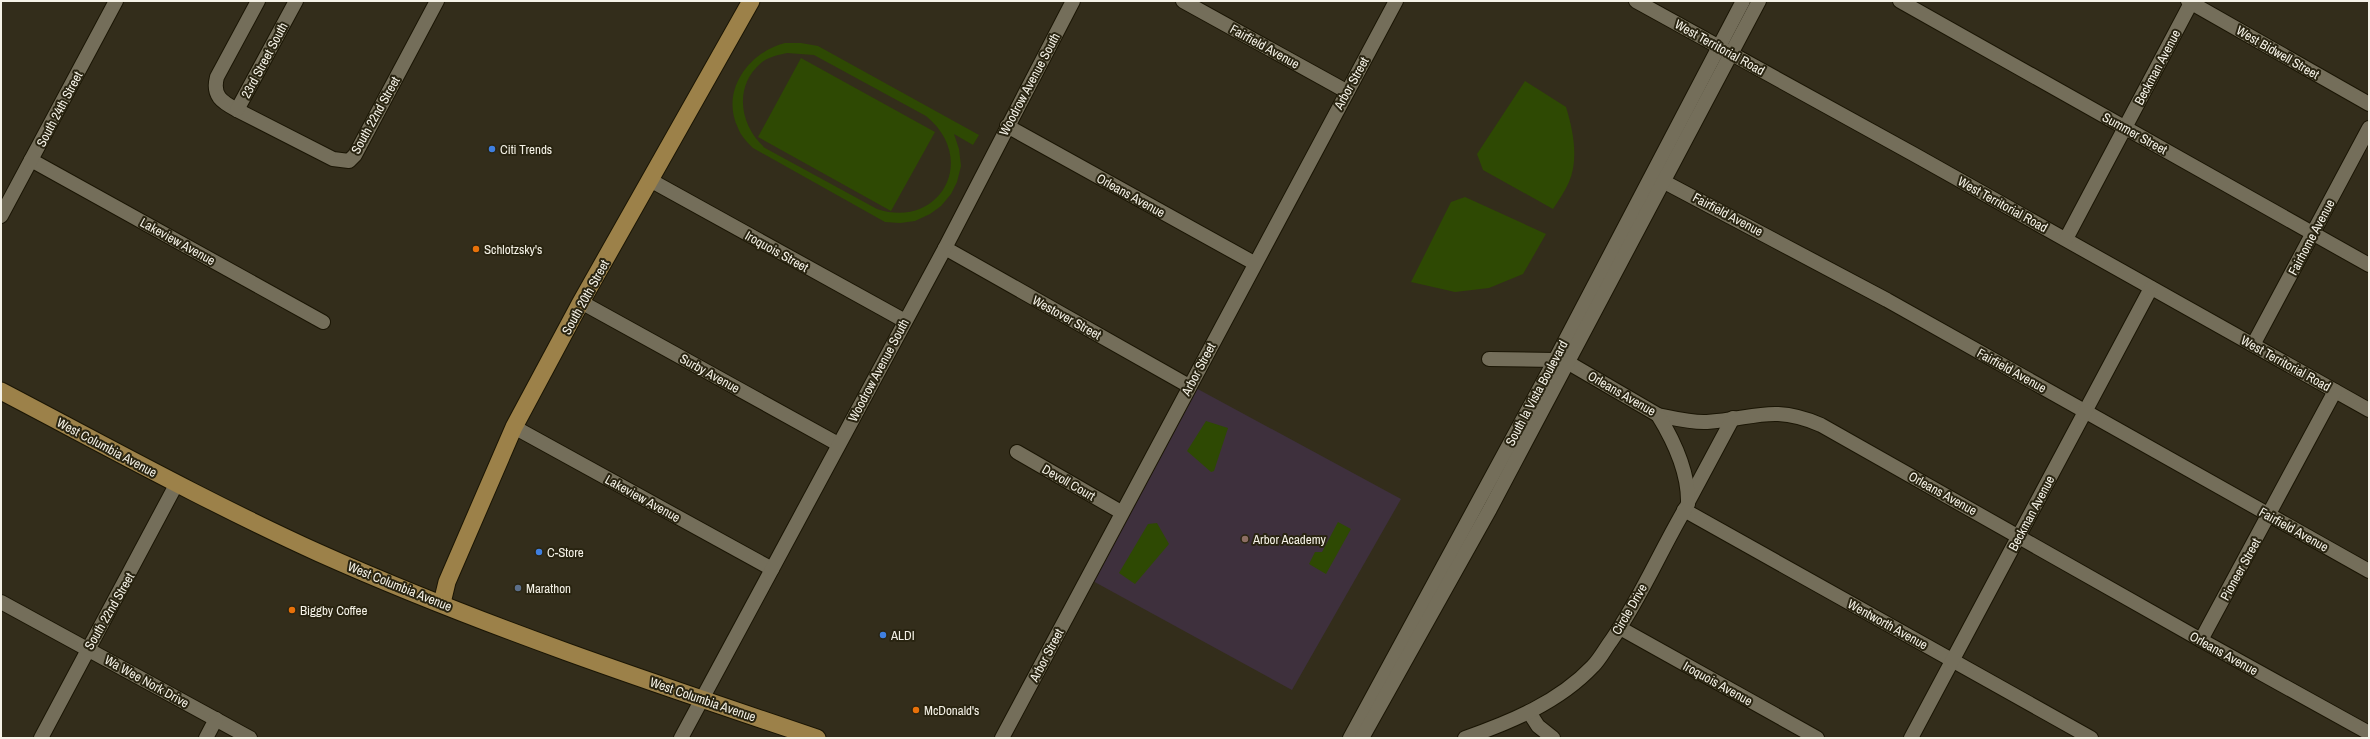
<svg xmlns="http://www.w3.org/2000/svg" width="2370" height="739" viewBox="0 0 2370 739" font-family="'Archivo Narrow',sans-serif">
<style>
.education{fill:#3e303d}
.green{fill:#2e4903;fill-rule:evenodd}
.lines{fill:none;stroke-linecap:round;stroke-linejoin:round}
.minor-casing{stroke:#1a1504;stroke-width:16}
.major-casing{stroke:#1a1504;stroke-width:19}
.minor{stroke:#746e5a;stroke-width:14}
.major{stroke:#9c8149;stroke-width:17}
.shop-dot{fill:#3f7fe0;stroke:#292411;stroke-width:1.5}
.food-dot{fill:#e8710a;stroke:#292411;stroke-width:1.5}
.education-dot{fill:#8d6e63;stroke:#292411;stroke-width:1.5}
.service-dot{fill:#5c6f8a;stroke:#292411;stroke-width:1.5}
.labels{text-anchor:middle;stroke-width:4;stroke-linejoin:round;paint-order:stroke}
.street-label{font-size:13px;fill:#f5f2e7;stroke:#292411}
.poi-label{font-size:13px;fill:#f5f2e7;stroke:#292411;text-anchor:start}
</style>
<rect width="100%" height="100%" fill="#332d1b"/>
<path class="education" d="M1194,387L1401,499L1292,690L1091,580Z"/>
<g class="green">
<path d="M785,43H801L818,46L979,135L973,145L954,134L959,149L961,166L957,182L951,194L941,206L930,214L915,221L900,223L885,222L753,148C747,142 741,136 738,128C720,91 749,52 785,43ZM787,53L814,55L926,116C979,159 940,230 877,209L765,148C740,126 733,87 761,63C768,57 778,55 787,53Z"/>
<path d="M801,58L935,132L891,211L758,137Z"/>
<path d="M1525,81L1566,107C1573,130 1579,159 1569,182C1565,191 1559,200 1553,209L1483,170L1477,154Z"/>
<path d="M1465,197L1546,234L1523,274L1489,288L1455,292L1411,282L1451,202Z"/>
<path d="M1206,421L1228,428L1214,471L1211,472L1187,451Z"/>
<path d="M1338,522L1351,529L1326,574L1309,564L1315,552H1322Z"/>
<path d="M1157,523L1169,544L1135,584L1119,573L1148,524Z"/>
</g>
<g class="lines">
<defs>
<g id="minor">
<path d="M258,1L217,77C212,96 222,102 237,110L333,159L349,161L355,155L437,1"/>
<path d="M1183,1L1346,91"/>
<path d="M1636,1L1915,155L2369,410"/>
<path d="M1900,1L2369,265"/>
<path d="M2188,1L2369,104"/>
<path d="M237,110L296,1"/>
<path d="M1007,126L1254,263"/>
<path d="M31,160L323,322"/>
<path d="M1655,177L1887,300L2369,571"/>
<path d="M650,180L905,321"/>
<path d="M1,216L116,1"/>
<path d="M2066,239L2192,1"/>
<path d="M945,248L1189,386"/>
<path d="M581,302L838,444"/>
<path d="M2253,345L2369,128"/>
<path d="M1489,359L1555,360L1567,362L1658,415C1673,418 1692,423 1707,422C1755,419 1772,404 1821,425L2201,640L2369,733"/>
<path d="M514,427L772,569"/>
<path d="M1017,452L1121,512"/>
<path d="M1688,502L1733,418"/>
<path d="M1684,510L2091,738"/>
<path d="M1,602L250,738"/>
<path d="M1620,628L1817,738"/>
<path d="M2201,640L2335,391"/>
<path d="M1529,712L1538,726L1553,738"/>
<path d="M41,738L177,483"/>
<path d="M206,738L216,719"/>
<path d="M681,738L945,248L1073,1"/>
<path d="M1002,738L1396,1"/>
<path d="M1350,738L1555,360L1743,1"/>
<path d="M1362,738L1490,509L1759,1"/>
<path d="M1465,738C1511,722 1559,702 1593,666C1600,659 1605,649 1611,641C1641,598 1661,549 1688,504C1689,473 1674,441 1658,415"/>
<path d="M1911,738L2151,288"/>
</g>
<g id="major">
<path d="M1,391C106,446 211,504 319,553C480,625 650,682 817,738"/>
<path d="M442,603L447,582L514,427L581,302L751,1"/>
</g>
</defs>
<use href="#minor" class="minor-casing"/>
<use href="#major" class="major-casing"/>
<use href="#minor" class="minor"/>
<use href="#major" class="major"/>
</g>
<g class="shop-dot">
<circle cx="492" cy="149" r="4"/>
<circle cx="539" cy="552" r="4"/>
<circle cx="883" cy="635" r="4"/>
</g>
<g class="food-dot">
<circle cx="476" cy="249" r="4"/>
<circle cx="292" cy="610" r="4"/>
<circle cx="916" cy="710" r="4"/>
</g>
<circle class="education-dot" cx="1245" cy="539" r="4"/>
<circle class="service-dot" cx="518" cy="588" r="4"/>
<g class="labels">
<g class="street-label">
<text transform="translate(1265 46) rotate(29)" y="5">Fairfield Avenue</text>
<text transform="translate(1720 47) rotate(29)" y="5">West Territorial Road</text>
<text transform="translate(2278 52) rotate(30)" y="5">West Bidwell Street</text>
<text transform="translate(264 60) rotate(-62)" y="5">23rd Street South</text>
<text transform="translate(2157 67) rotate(-62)" y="5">Beckman Avenue</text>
<text transform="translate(1351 83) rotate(-61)" y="5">Arbor Street</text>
<text transform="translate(1029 84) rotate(-62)" y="5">Woodrow Avenue South</text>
<text transform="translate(59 109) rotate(-62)" y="5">South 24th Street</text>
<text transform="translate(375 115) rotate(-61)" y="5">South 22nd Street</text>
<text transform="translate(2135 133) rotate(29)" y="5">Summer Street</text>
<text transform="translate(1131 195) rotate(29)" y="5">Orleans Avenue</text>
<text transform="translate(2003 204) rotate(29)" y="5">West Territorial Road</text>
<text transform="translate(1728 214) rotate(28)" y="5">Fairfield Avenue</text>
<text transform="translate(2311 237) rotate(-62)" y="5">Fairhome Avenue</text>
<text transform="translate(178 241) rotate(29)" y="5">Lakeview Avenue</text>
<text transform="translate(777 251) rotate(29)" y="5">Iroquois Street</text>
<text transform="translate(585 297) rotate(-61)" y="5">South 20th Street</text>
<text transform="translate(1067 317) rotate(29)" y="5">Westover Street</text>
<text transform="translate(2286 363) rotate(29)" y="5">West Territorial Road</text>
<text transform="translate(1198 369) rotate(-62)" y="5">Arbor Street</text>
<text transform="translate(878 370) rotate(-62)" y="5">Woodrow Avenue South</text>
<text transform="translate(2012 370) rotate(29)" y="5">Fairfield Avenue</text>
<text transform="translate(710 373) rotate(29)" y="5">Surby Avenue</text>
<text transform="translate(1536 393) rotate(-62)" y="5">South la Vista Boulevard</text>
<text transform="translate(1622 393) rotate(30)" y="5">Orleans Avenue</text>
<text transform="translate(107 447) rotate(28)" y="5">West Columbia Avenue</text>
<text transform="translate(1069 482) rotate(30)" y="5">Devoll Court</text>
<text transform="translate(1943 493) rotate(29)" y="5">Orleans Avenue</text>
<text transform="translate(643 498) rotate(29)" y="5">Lakeview Avenue</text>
<text transform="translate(2031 513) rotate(-62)" y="5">Beckman Avenue</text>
<text transform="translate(2294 529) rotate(29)" y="5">Fairfield Avenue</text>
<text transform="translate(2240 569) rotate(-61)" y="5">Pioneer Street</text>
<text transform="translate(400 586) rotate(22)" y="5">West Columbia Avenue</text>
<text transform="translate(1629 609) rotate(-60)" y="5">Circle Drive</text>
<text transform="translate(109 611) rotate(-60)" y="5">South 22nd Street</text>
<text transform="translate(1888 624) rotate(29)" y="5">Wentworth Avenue</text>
<text transform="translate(2224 653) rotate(29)" y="5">Orleans Avenue</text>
<text transform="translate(1046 655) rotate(-62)" y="5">Arbor Street</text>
<text transform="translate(147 681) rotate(29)" y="5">Wa Wee Nork Drive</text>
<text transform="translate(1718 683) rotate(29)" y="5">Iroquois Avenue</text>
<text transform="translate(703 699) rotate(19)" y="5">West Columbia Avenue</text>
</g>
<g class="poi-label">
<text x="500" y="154">Citi Trends</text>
<text x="484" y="254">Schlotzsky's</text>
<text x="1253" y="544">Arbor Academy</text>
<text x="547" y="557">C-Store</text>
<text x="526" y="593">Marathon</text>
<text x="300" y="615">Biggby Coffee</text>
<text x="891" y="640">ALDI</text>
<text x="924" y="715">McDonald's</text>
</g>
</g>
<rect width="2370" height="739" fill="none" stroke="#f5f2e7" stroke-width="4"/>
</svg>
